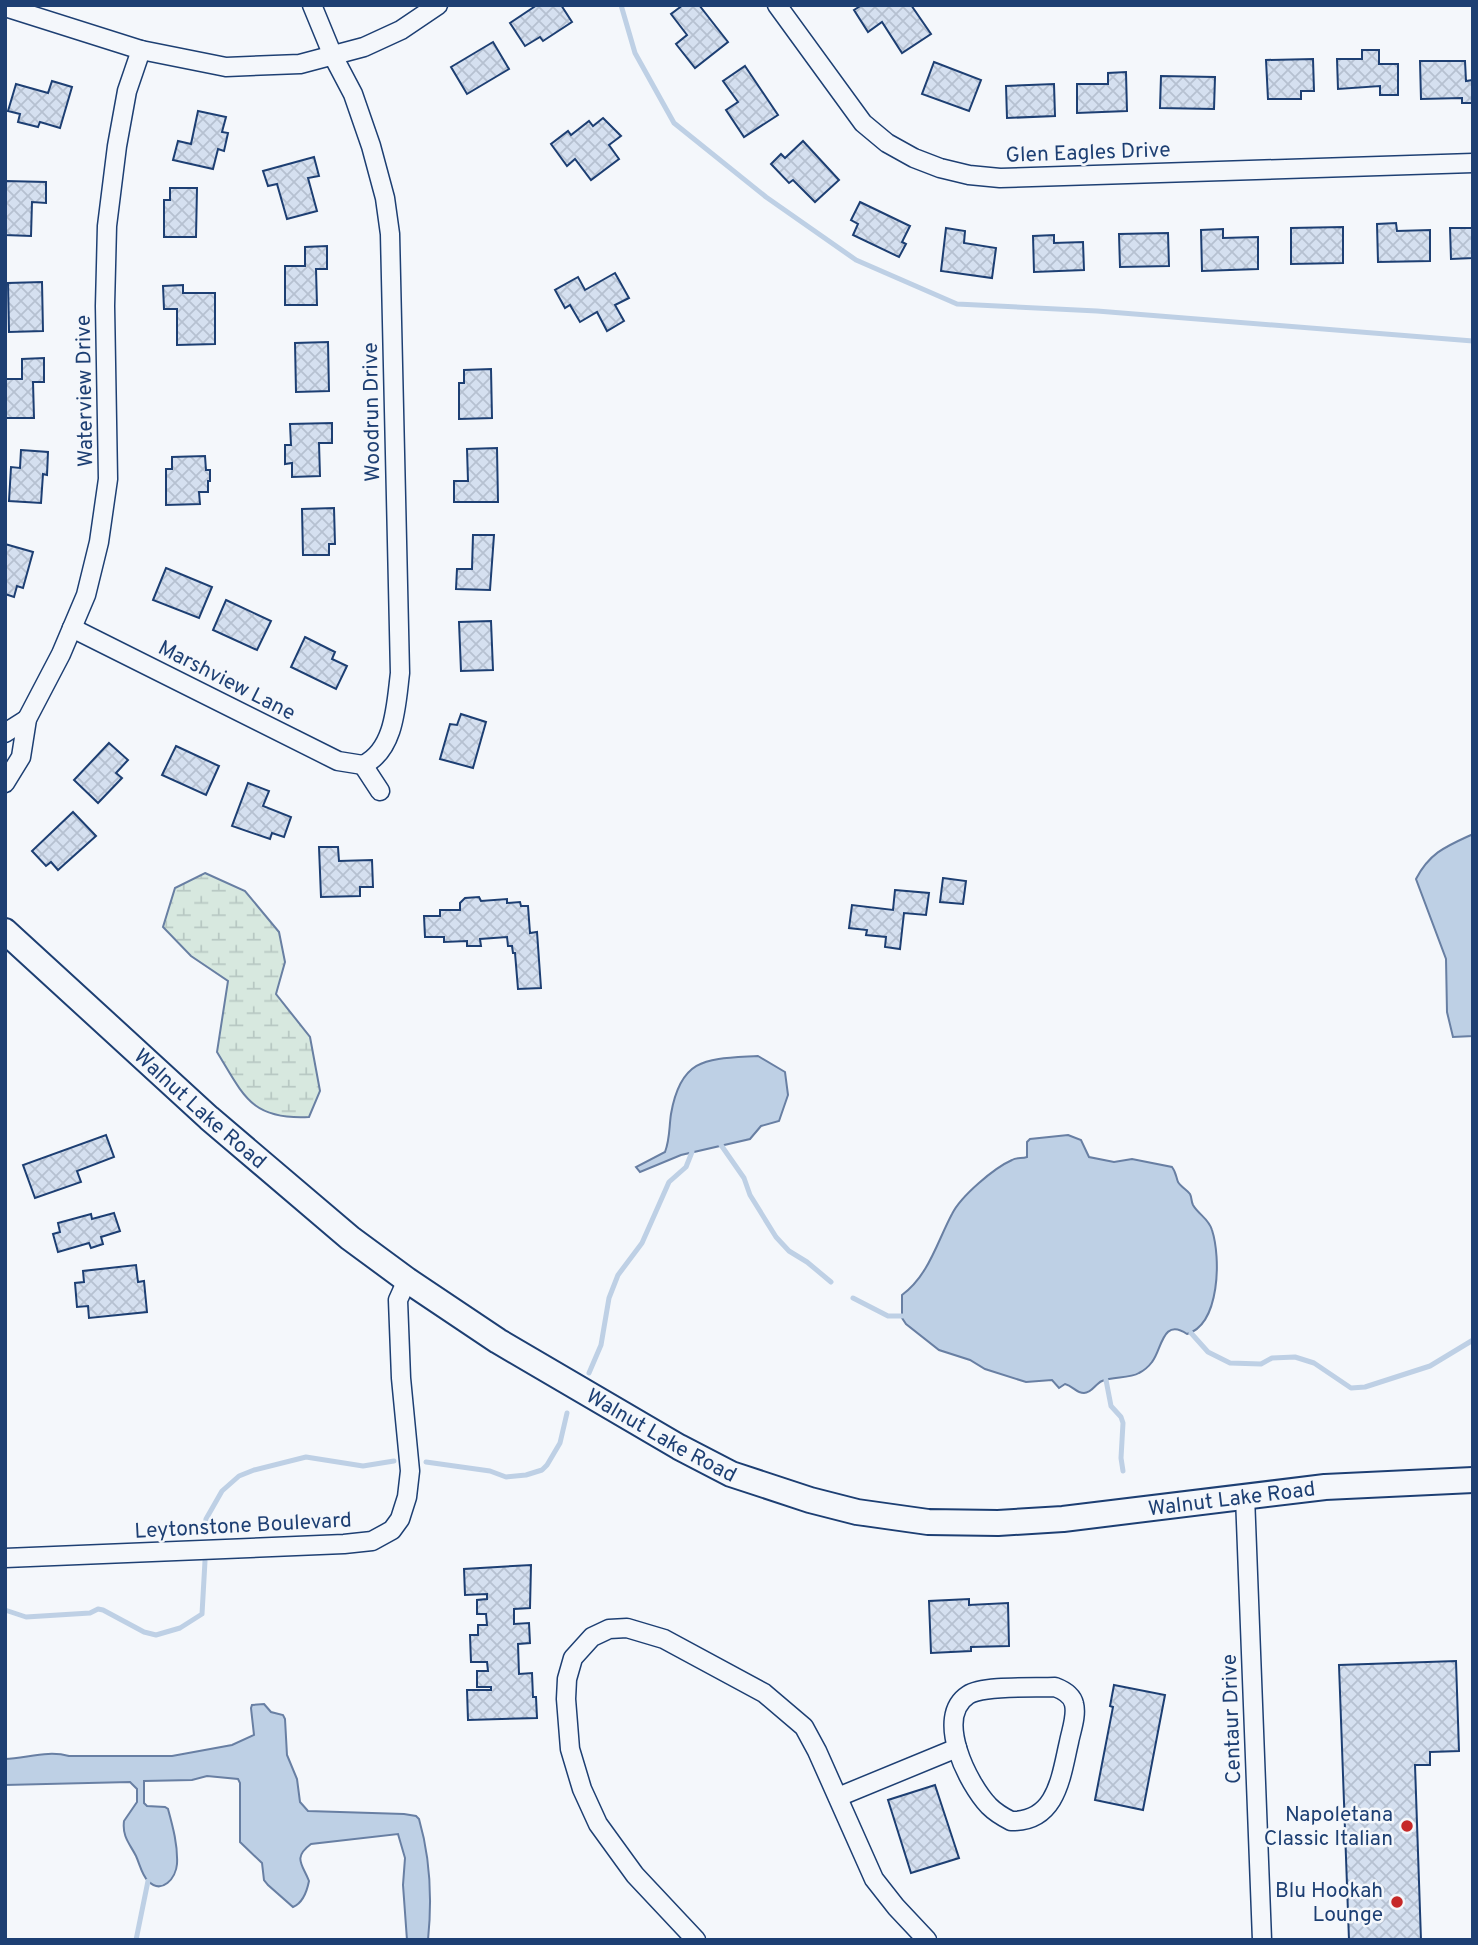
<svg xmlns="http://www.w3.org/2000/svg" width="1478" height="1945" viewBox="0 0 1478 1945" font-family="Overpass,sans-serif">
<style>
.wetland{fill:url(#wetland-marsh);stroke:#687fa3;stroke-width:2}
.water{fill:#bed0e5;stroke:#687fa3;stroke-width:2}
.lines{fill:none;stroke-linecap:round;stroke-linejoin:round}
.stream{stroke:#bed0e5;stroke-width:5}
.building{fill:url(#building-cross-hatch);stroke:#1d3f73;stroke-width:2}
.street-casing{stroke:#1d3f73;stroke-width:21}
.secondary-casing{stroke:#1d3f73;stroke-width:28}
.street{stroke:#f4f7fb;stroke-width:18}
.secondary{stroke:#f4f7fb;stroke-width:24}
.poi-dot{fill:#c62828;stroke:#f4f7fb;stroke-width:2.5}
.labels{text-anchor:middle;stroke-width:5;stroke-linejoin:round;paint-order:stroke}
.street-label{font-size:21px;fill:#1d3f73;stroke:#f4f7fb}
.poi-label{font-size:21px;fill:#1d3f73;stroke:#f4f7fb;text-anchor:end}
</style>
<defs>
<pattern id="wetland-marsh" width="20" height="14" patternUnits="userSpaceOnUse" patternTransform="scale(1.75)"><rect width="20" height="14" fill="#d7e8df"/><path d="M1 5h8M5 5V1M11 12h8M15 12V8" fill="none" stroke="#b8c8c3"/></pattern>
<pattern id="building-cross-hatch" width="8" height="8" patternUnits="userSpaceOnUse" patternTransform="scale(1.75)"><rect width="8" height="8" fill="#d5e0f0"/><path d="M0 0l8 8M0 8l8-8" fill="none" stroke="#b6c1d1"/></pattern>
</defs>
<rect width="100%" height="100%" fill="#f4f7fb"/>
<path class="wetland" d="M205,873L245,891L279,932L285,962L276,994L310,1037L320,1091L309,1117C251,1120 244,1096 217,1052L228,981L191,956L163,927L175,888Z"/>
<g class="water">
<path d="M1473,834V1036L1453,1037L1447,1012L1446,959L1416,879C1430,852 1447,846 1473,834Z"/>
<path d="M758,1056L785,1072L788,1095L779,1121L761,1126L750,1139L681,1155L640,1172L636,1167L665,1152C670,1139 669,1127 671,1114C681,1056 708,1059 758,1056Z"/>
<path d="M1068,1135L1081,1140L1089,1157L1114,1162L1132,1159L1172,1167C1176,1172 1176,1177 1178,1182C1181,1187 1187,1190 1190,1194C1192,1198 1191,1201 1193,1205C1198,1214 1209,1219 1212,1230C1221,1258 1220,1324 1187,1334C1162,1317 1162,1350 1152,1362C1149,1366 1143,1371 1139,1373C1129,1379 1113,1376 1102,1381C1095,1384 1092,1393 1084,1393C1076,1393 1073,1386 1065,1384L1059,1388L1052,1380L1026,1382L985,1369L970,1360L939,1350L906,1324L902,1318V1295C929,1275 937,1242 952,1214C961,1196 994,1168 1012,1160C1017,1157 1022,1159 1027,1157V1142L1030,1139Z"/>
<path d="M264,1704L271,1712L283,1715L285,1719L287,1755L297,1779L300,1802L308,1811L404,1814L416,1816L419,1819C430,1857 432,1901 428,1940H407L403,1885L405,1858L398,1834L311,1844C292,1858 303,1865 309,1881C307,1891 303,1903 293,1907L268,1885L264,1880L262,1863L240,1842V1783L238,1779L207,1776L192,1780L144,1781V1803L147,1806L165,1807L168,1809C173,1827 178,1846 177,1864C176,1878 162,1895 148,1881C142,1875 140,1865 136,1856C130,1844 122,1837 124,1821L137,1802V1789L130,1782L5,1785V1759C27,1758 48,1750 69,1756H172L232,1745L254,1735L251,1708L252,1705Z"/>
</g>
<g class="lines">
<g class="stream">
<path d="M621,5L635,53L674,123L766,197L856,260L957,304L1097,311L1473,341"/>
<path d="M721,1145L744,1178L750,1195L776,1237L789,1251L807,1262L831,1282"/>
<path d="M853,1298L888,1316H902"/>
<path d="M1191,1333L1208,1352L1230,1363L1261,1364L1272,1358L1295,1357L1314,1363L1351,1388L1365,1387L1430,1366L1473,1340"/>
<path d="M589,1373L601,1345L609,1298L618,1275L642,1243L669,1182L686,1167L692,1152"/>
<path d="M1106,1380L1111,1406L1121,1417L1123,1423L1121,1458L1123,1471"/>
<path d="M426,1462L490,1471L506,1477L526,1475L542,1470L547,1465L560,1443L567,1413"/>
<path d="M204,1533L206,1519L222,1491L239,1476L254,1470L306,1457L363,1466L394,1461"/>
<path d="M5,1610L26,1617L90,1613L98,1609L103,1610L144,1632L156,1635L180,1628L202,1614L205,1561"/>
<path d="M136,1940L148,1881"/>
</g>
</g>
<g class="building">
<path d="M537,5H561L572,22L543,41L540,37L525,46L510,23Z"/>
<path d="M683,5H699L728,42L695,68L676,44L687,35L671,14Z"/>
<path d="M862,5H911L931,34L902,53L882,22L868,32L854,10Z"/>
<path d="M493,42L509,69L467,94L451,67Z"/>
<path d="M1362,50H1379V64H1398V95H1380V86L1338,89L1337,59H1362Z"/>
<path d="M1313,59L1314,91H1301V99H1268L1266,60Z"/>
<path d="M1420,61H1465L1466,81L1473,80V103H1462V98L1421,99Z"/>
<path d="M934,62L981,80L969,111L922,94Z"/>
<path d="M745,66L778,115L744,137L726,110L738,102L723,81Z"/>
<path d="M1126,72L1127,111L1077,113V84H1108V73Z"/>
<path d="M1161,76L1215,77L1214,109L1160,108Z"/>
<path d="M52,81L72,87L60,128L40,122L38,127L18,122L20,114L8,111L16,84L48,93Z"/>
<path d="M1054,84L1055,116L1007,118L1006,86Z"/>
<path d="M198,111L226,117L222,132L228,133L224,151L218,149L213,169L173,160L178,141L191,144Z"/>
<path d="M603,118L621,136L609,145L619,159L591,180L575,159L567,166L551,144L568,131L571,135L589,121L593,126Z"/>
<path d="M803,141L839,180L815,202L793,180L789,183L771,164L781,154L785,158Z"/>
<path d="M314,157L319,176L308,178L317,211L287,219L277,184L268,186L263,171Z"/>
<path d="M5,181L46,182V203L32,202L31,236L5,235Z"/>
<path d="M170,188H197L196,237H164V200H170Z"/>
<path d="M860,202L910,226L902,242L906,244L899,257L853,235L858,224L851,220Z"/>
<path d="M1396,223L1397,231L1430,230V261L1378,262L1377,224Z"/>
<path d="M1343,227V263L1291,264V228Z"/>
<path d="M946,228L965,231L964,243L996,248L992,278L941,271Z"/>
<path d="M1450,228H1473V258L1451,259Z"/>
<path d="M1223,229V238L1258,237V269L1202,271L1201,230Z"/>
<path d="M1168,233L1169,266L1120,267L1119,234Z"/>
<path d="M1054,235V243L1083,242L1084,270L1034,272L1033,236Z"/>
<path d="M327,246V269H316L317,305H285V266H305V247Z"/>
<path d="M615,273L629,298L615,305L624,321L607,331L597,312L580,322L570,305L565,308L555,290L578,277L585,290Z"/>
<path d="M42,282L43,331L9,332L8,283Z"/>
<path d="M183,285V293H215V344L177,345V309H164L163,286Z"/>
<path d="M328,342L329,391L296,392L295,343Z"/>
<path d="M44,358V382H33L34,418H5V379H22V359Z"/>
<path d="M491,369L492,418L459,419V383H464V370Z"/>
<path d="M332,423V443H319L320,476L292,477V463L285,464V445H291L290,424Z"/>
<path d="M497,448L498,502H454V481H468L467,449Z"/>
<path d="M21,450L48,452L47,475L43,474L41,503L9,501L11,467L20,468Z"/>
<path d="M205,456L206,470H210V481H208V492H199L200,504L166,505V469H172V457Z"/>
<path d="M334,508L335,544H329V555H303L302,509Z"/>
<path d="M473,535H494L490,590L456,589L457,569H472Z"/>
<path d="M5,544L33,552L23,588L17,586L14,597L5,594Z"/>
<path d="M166,568L212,587L199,618L153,600Z"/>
<path d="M226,600L271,621L257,650L213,630Z"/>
<path d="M491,621L493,670L461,671L459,622Z"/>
<path d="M305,637L335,652L332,659L347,666L336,689L291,667Z"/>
<path d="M461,714L486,722L473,768L440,759L450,724L457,725Z"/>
<path d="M109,743L128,760L116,773L122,778L98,803L74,780Z"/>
<path d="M176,746L219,766L206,795L162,775Z"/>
<path d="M248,783L269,791L263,806L291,817L284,837L272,833L270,839L232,826Z"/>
<path d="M73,812L96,836L58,870L51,862L46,866L32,851Z"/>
<path d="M319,847H338L339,861L372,860L373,887H360V896L321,897Z"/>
<path d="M943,878L966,881L963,904L940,902Z"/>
<path d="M895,890L929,893L926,915L904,913L900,949L885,947L886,937L866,935L867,930L849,928L852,905L893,910Z"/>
<path d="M479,897L481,901L507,899V903L520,902L521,906H528L530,933L537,932L541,988L518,989L515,953H513L512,946H508L507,937L480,939L481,946H467V941L444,942V937H425L424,916H440V910H460V903L465,898Z"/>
<path d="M106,1135L114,1157L77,1171L81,1182L35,1198L23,1165Z"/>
<path d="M114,1213L120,1231L101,1237L103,1244L91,1248L89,1243L58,1252L53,1234L60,1232L58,1223L91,1214L92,1219Z"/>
<path d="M136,1265L138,1282L144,1281L147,1312L89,1318L88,1306L77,1307L75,1283L84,1282L83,1271Z"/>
<path d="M531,1565L530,1608L514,1609V1624L529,1623L530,1643L518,1644L519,1674L532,1673L533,1697H536L537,1718L468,1720L467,1690H491V1687H477V1671H488L487,1662H471L470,1635H478V1625H487L486,1614H477V1600L487,1599V1594L465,1595L464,1569Z"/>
<path d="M969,1599V1605L1008,1603L1009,1646L971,1647V1651L931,1653L929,1601Z"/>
<path d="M1456,1661L1459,1751L1430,1752V1765H1415L1421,1940H1349L1339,1665Z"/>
<path d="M1114,1685L1165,1695L1143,1810L1095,1800L1113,1707L1110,1706Z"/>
<path d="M935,1785L959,1858L911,1873L888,1800Z"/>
</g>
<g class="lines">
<defs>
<g id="street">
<path d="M312,5L333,56L353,94L371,146L385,198L390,234L400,673C396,705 395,750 363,765"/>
<path d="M777,5L863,123L887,143L914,158L940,168L969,175L1000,178L1473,163"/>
<path d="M5,7L141,50L226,67L300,64L364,47L401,30L438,5"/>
<path d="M72,628L338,761L363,765"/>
<path d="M5,733L27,719"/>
<path d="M363,765L380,791"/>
<path d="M5,783L21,757L27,719L61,654L86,595L99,542L108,479L105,306L107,226L117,146L127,91L141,50"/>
<path d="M1245,1496L1262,1940"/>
<path d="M5,1558L344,1544L372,1541L392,1530L400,1519L407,1497L410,1471L401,1378L398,1300L407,1280"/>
<path d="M1055,1687C1063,1690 1072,1695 1074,1704C1077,1716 1071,1731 1069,1742C1061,1776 1057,1822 1011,1821C1003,1817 995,1812 989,1806C968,1784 934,1717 968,1695C983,1685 1035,1688 1055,1687Z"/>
<path d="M838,1797L957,1748"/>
<path d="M696,1940L635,1875L598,1824L582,1789L570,1749L566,1699L567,1679L573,1658L592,1637L609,1629L627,1628L664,1639L764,1693L804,1727L817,1751L874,1879L896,1907L927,1940"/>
</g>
<g id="secondary">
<path id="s1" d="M5,931L209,1118L350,1238L407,1280L498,1341L679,1447L731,1474L810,1500L857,1512L928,1522L998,1523L1063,1519L1325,1487L1473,1480"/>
</g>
</defs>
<use href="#street" class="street-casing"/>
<use href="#secondary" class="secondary-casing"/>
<use href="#street" class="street"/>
<use href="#secondary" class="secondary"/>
</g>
<g class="poi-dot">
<circle cx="1407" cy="1826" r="7"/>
<circle cx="1397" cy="1902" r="7"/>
</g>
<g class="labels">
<g class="street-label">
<text transform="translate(1088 152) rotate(-2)" y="7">Glen Eagles Drive</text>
<text transform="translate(84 391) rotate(-91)" y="7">Waterview Drive</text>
<text transform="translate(371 412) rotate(-91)" y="7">Woodrun Drive</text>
<text transform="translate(227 680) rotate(27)" y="7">Marshview Lane</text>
<text dy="7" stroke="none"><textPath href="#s1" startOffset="264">Walnut Lake Road</textPath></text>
<text dy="7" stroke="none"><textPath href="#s1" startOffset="831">Walnut Lake Road</textPath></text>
<text dy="7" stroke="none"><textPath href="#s1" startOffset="1419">Walnut Lake Road</textPath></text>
<text transform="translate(243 1525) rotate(-3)" y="7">Leytonstone Boulevard</text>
<text transform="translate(1231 1719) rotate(-92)" y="7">Centaur Drive</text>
</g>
<g class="poi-label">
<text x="1393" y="1821">Napoletana<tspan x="1393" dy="24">Classic Italian</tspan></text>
<text x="1383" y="1897">Blu Hookah<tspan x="1383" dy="24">Lounge</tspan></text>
</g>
</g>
<rect width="1478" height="1945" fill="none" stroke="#1d3f73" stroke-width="14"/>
</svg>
